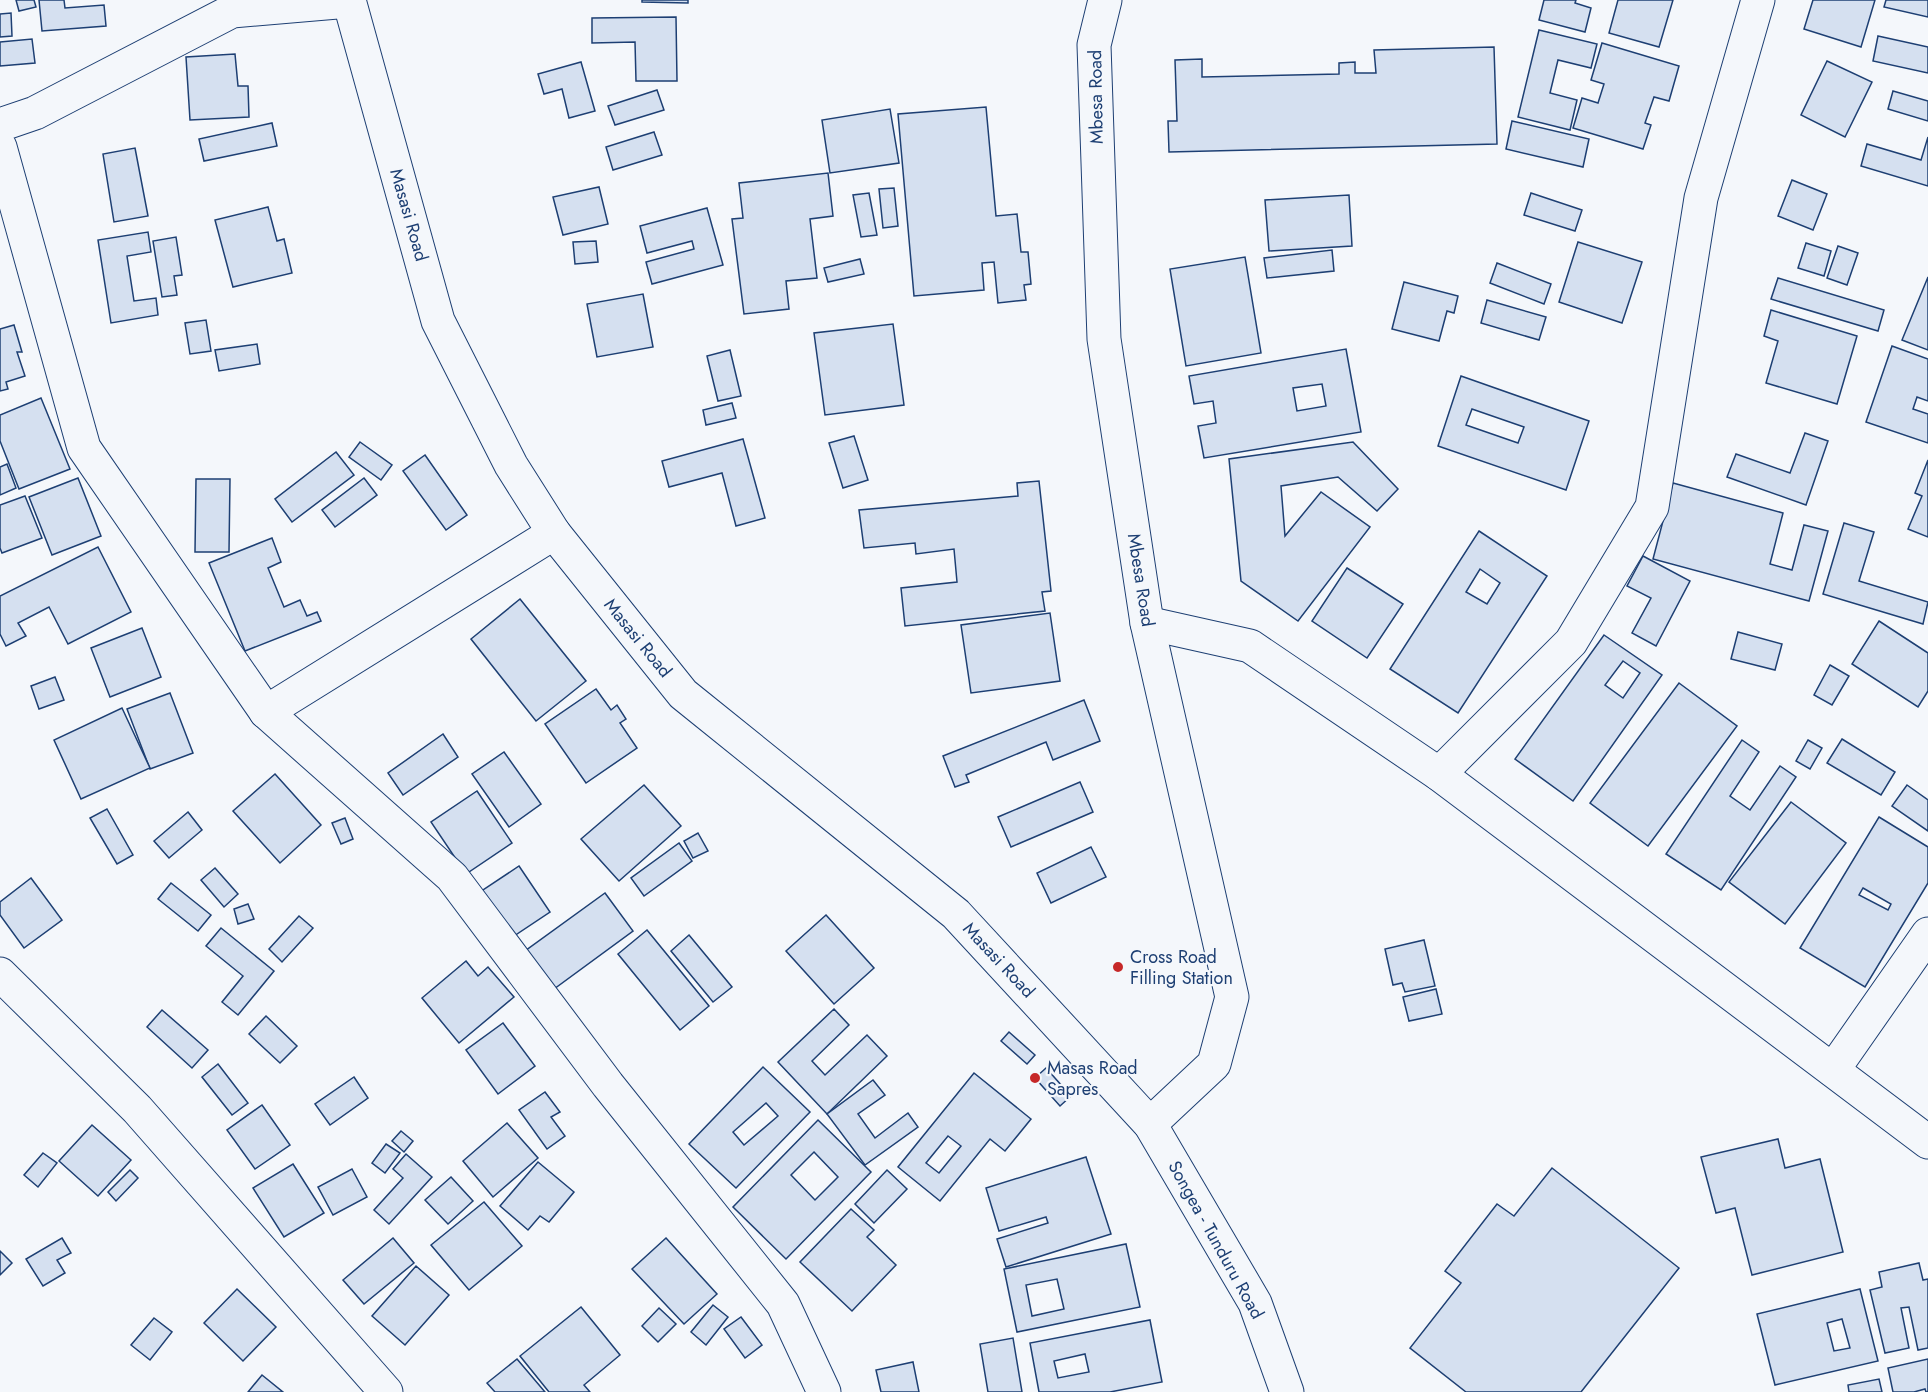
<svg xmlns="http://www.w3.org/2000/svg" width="1928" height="1392" viewBox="0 0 1928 1392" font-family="Jost,sans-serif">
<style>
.building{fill:#d5e0f0;stroke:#1d3f73;stroke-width:1.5;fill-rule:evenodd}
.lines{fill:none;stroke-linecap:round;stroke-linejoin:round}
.minor-casing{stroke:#1d3f73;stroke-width:35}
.secondary-casing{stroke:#1d3f73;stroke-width:35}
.trunk-casing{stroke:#1d3f73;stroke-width:35}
.minor{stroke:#f4f7fb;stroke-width:33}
.secondary{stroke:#f4f7fb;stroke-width:33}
.trunk{stroke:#f4f7fb;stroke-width:33}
.poi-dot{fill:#c62828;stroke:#f4f7fb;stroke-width:2}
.labels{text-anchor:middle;stroke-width:4.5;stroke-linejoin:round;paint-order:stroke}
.street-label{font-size:18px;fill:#1d3f73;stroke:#f4f7fb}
.poi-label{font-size:18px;fill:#1d3f73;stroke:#f4f7fb;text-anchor:start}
</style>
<rect width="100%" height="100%" fill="#f4f7fb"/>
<g class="building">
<path d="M16,0H34L36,7L19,11Z"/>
<path d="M39,0H64L65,8L104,5L106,26L42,31Z"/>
<path d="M642,0H688V3L642,2Z"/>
<path d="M1544,0H1576L1575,3L1591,8L1585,32L1539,20Z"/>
<path d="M1618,0H1673L1659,47L1609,33Z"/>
<path d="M1813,0H1875L1861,47L1804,29Z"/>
<path d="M1886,0H1928V17L1884,7Z"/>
<path d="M11,13L12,36L0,37V14Z"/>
<path d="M676,17L677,81H636L635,42L592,43V18Z"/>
<path d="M1539,30L1597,44L1591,68L1558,60L1550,93L1577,100L1570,130L1518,117Z"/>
<path d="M1878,36L1928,47V73L1873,61Z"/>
<path d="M32,39L35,63L0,66V42Z"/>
<path d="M1602,43L1679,66L1669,101L1654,97L1645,123L1651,125L1643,149L1573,128L1582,98L1598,103L1604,84L1591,80Z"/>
<path d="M1494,47L1497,144L1169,152L1168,121H1177L1175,60L1202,59V77L1339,74V63L1355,62V73H1376L1374,50Z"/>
<path d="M235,54L238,86H248L249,117L190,120L186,57Z"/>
<path d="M1827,61L1872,82L1845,137L1801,115Z"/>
<path d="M581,62L595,111L569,118L562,89L544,94L538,74Z"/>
<path d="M657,90L664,110L615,125L608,106Z"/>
<path d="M1893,91L1928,101V121L1888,109Z"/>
<path d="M986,107L996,216L1017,214L1021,252H1028L1031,284L1024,285L1026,300L998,303L994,262L982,263L984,290L914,296L898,114Z"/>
<path d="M890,109L899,163L830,173L822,120Z"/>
<path d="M1512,121L1589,139L1583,167L1506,149Z"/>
<path d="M272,123L277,146L204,161L199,139Z"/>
<path d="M654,132L662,155L613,170L606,147Z"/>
<path d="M1928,137V186L1861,166L1867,144L1921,160Z"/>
<path d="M135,148L148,216L114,222L103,154Z"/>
<path d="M828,173L833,216L810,219L817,278L786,281L789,309L744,314L732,219L743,218L739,183Z"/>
<path d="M1792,180L1827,194L1813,230L1778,216Z"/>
<path d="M599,187L608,224L563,235L553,197Z"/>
<path d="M894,188L898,226L883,228L879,189Z"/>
<path d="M869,193L877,235L861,237L853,195Z"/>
<path d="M1531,193L1582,210L1575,231L1524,215Z"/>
<path d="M1349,195L1352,246L1269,251L1265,200Z"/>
<path d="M268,207L277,241L284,239L292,273L233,287L215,220Z"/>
<path d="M707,208L723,265L652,284L646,262L694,249L692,241L647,253L640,226Z"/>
<path d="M148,232L151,252L127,256L134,301L156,298L158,315L111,323L98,240Z"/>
<path d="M176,237L182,275L174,276L177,295L162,297L153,241Z"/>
<path d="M596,241L598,262L575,264L573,242Z"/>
<path d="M1578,242L1642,262L1622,323L1559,302Z"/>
<path d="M1806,243L1831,251L1824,276L1798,268Z"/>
<path d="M1838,246L1858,253L1847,285L1827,278Z"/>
<path d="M1332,250L1334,271L1267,278L1264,258Z"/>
<path d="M1245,257L1261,353L1186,366L1170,269Z"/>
<path d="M860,259L864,274L828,282L824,268Z"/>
<path d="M1497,263L1551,284L1544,304L1490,283Z"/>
<path d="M1928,277V350L1902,340Z"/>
<path d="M1778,278L1884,310L1878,331L1771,299Z"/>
<path d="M1404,282L1458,296L1454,313L1447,311L1439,341L1392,329Z"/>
<path d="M643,294L653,347L597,357L587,304Z"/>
<path d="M1487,300L1546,317L1539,340L1481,323Z"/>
<path d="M1771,310L1857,336L1837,404L1766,383L1778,341L1764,336Z"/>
<path d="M206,320L211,351L190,354L185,323Z"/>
<path d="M893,324L904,405L825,415L814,333Z"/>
<path d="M14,325L22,352H17L25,376L6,382L8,389L0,391V329Z"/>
<path d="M257,344L260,364L219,371L215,350Z"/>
<path d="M1892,346L1928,359V401L1917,397L1913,409L1928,414V443L1866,422Z"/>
<path d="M1346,349L1361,432L1204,458L1198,426L1216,423L1213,401L1194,404L1189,376ZM1322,384L1326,406L1297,411L1293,388Z"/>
<path d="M730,350L741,396L718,401L707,356Z"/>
<path d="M1461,376L1589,421L1566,490L1438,446ZM1472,409L1524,427L1518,443L1466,425Z"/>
<path d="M41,398L70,469L19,489L0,441V415Z"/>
<path d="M732,403L736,418L706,425L703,410Z"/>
<path d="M1805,433L1828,441L1806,505L1727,477L1736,454L1790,473Z"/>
<path d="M854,436L868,480L843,488L829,443Z"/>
<path d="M743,439L765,518L736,526L722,473L669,487L662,461Z"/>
<path d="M360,442L392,465L381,480L349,457Z"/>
<path d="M1353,442L1398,489L1377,511L1338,477L1281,486L1285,536L1321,492L1370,527L1298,621L1241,581L1229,459Z"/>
<path d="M336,452L354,475L292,522L275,499Z"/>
<path d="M425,455L467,515L446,530L403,471Z"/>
<path d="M1928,460V537L1908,529L1922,496L1915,493Z"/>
<path d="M7,464L16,488L0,495V467Z"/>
<path d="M78,478L101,536L52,555L29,497Z"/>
<path d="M364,478L377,495L335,527L322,510Z"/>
<path d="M196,479H230L229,552H195Z"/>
<path d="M1039,481L1051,591L1042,592L1045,611L905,626L901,588L957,582L954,549L916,554L915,543L864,548L859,510L1018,496L1017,483Z"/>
<path d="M1673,483L1783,513L1770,564L1792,570L1804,525L1828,531L1809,601L1653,559Z"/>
<path d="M25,496L42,538L2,553L0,548V505Z"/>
<path d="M1844,523L1874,532L1859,581L1928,602L1923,624L1823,594Z"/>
<path d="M1479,531L1547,576L1458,713L1390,669ZM1480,569L1500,583L1487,604L1466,592Z"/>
<path d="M272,538L281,562L268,568L284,607L300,600L307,616L317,612L321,621L245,651L209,563Z"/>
<path d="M98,547L131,612L68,644L49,607L18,623L26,636L6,646L0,634V596Z"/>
<path d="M1643,556L1690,581L1656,646L1632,633L1651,598L1627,586Z"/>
<path d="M1347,568L1403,604L1367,658L1312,621Z"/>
<path d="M520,599L586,681L536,721L471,639Z"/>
<path d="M1050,613L1060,681L971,693L961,625Z"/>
<path d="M1879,621L1928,653V691L1918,707L1852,664Z"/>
<path d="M142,628L161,677L110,697L91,648Z"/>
<path d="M1738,632L1782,644L1775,670L1731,659Z"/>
<path d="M1604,635L1662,675L1573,801L1515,759ZM1623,661L1640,673L1623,698L1605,685Z"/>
<path d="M1830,665L1849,676L1832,705L1814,695Z"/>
<path d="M55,677L64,700L39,709L31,686Z"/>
<path d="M1679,683L1737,726L1648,846L1590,803Z"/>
<path d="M596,689L611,710L617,705L626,719L620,723L637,748L586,783L545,724Z"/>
<path d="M170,693L193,753L150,769L127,709Z"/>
<path d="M1084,700L1100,741L1053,760L1046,742L966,775L969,782L955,787L943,756Z"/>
<path d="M122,708L150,768L81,799L54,740Z"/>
<path d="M443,734L458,757L403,795L388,773Z"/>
<path d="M1842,739L1895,772L1881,795L1827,763Z"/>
<path d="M1742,740L1759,752L1730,796L1750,810L1780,766L1796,777L1721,890L1666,854Z"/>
<path d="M1808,740L1822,748L1810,769L1796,761Z"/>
<path d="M504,752L541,804L509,827L472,774Z"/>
<path d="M275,774L321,825L280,863L233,811Z"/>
<path d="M1080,782L1093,812L1011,847L998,817Z"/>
<path d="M644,785L681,826L619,881L581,839Z"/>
<path d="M1907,785L1928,800V831L1892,806Z"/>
<path d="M477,791L512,843L466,874L431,822Z"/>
<path d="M1791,802L1846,843L1785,924L1729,882Z"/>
<path d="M107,809L133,855L117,864L90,818Z"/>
<path d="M188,812L202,830L169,858L154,841Z"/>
<path d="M1879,817L1928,847V883L1865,987L1800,948ZM1863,888L1891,904L1888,910L1859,895Z"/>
<path d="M345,818L353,839L341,844L332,823Z"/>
<path d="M698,833L708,851L693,858L684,841Z"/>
<path d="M679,843L692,861L644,896L631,878Z"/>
<path d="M1091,847L1106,877L1051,903L1037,873Z"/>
<path d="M519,866L550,912L511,938L480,892Z"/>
<path d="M215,868L238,894L224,907L201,880Z"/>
<path d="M31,878L62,920L24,948L0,915V902Z"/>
<path d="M171,883L211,915L198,931L158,899Z"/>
<path d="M605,893L633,931L554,989L525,951Z"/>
<path d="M248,904L254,919L238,924L234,909Z"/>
<path d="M826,915L874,968L834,1004L786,951Z"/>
<path d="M299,916L313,928L282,962L269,949Z"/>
<path d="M221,928L274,971L238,1015L222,1002L243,976L206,946Z"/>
<path d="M647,930L709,1006L680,1030L618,954Z"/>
<path d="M689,935L732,987L713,1002L671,951Z"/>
<path d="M1424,940L1435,986L1405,992L1402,983L1393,985L1385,949Z"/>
<path d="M466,961L478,976L488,967L514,997L459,1043L422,998Z"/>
<path d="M1436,989L1442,1014L1409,1021L1403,997Z"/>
<path d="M834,1009L849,1025L812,1061L825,1075L867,1035L887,1056L827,1114L778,1062Z"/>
<path d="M162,1010L208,1050L192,1068L147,1027Z"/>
<path d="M266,1016L297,1046L280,1063L249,1034Z"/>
<path d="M503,1023L535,1066L498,1094L466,1050Z"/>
<path d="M1009,1032L1035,1055L1027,1064L1001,1041Z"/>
<path d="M218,1064L248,1103L232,1115L202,1077Z"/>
<path d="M763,1067L810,1112L736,1188L689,1144ZM766,1103L778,1116L744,1145L733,1132Z"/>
<path d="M1046,1068L1071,1096L1060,1106L1035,1078Z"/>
<path d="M974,1073L1031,1119L1005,1151L990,1139L940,1201L898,1167ZM948,1136L961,1146L939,1173L926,1163Z"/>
<path d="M354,1077L368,1098L330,1125L315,1104Z"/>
<path d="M873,1080L885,1095L858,1114L875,1138L908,1113L918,1127L865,1165L827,1114Z"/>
<path d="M545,1092L560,1112L551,1117L565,1136L547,1149L519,1110Z"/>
<path d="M262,1105L290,1145L255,1169L227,1130Z"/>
<path d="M818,1120L871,1172L786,1259L733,1207ZM814,1152L838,1177L815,1200L791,1175Z"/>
<path d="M507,1123L538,1158L493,1197L463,1161Z"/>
<path d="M92,1125L131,1160L98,1196L59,1161Z"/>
<path d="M401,1131L413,1141L404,1152L392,1141Z"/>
<path d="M1778,1139L1785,1168L1820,1159L1843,1252L1752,1275L1735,1208L1716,1213L1701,1157Z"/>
<path d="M386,1144L400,1153L385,1173L372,1163Z"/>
<path d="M43,1153L57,1163L38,1187L24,1175Z"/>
<path d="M406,1154L432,1177L389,1224L374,1210L403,1178L393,1169Z"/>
<path d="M1086,1157L1111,1234L1006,1267L997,1239L1048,1223L1046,1217L999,1231L986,1188Z"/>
<path d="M538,1162L574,1192L549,1222L540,1216L528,1230L500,1206Z"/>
<path d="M293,1164L324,1213L284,1237L253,1188Z"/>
<path d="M1552,1168L1679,1268L1581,1392H1466L1410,1348L1461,1283L1445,1271L1497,1204L1514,1216Z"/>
<path d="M352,1169L367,1197L333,1215L318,1187Z"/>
<path d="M130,1170L138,1178L116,1201L108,1192Z"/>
<path d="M887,1170L907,1189L874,1223L855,1204Z"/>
<path d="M451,1177L473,1201L448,1224L425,1200Z"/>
<path d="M484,1202L522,1246L469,1290L431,1245Z"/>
<path d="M851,1209L874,1230L867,1237L896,1265L852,1311L800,1262Z"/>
<path d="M62,1238L71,1253L57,1260L65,1273L43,1286L26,1259Z"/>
<path d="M393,1238L414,1263L364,1304L343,1280Z"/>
<path d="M666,1238L717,1294L684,1324L632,1269Z"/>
<path d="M1126,1244L1140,1307L1017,1332L1004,1269ZM1057,1279L1064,1309L1032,1316L1026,1285Z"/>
<path d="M0,1251L12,1263L0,1275Z"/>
<path d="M1919,1263L1923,1280L1928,1279V1348L1918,1350L1909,1307L1901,1308L1909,1348L1885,1353L1870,1290L1882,1287L1879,1272Z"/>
<path d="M416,1266L449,1295L405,1345L372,1316Z"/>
<path d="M237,1289L276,1327L243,1361L204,1323Z"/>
<path d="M1860,1289L1878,1361L1775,1385L1757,1314ZM1842,1319L1850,1348L1834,1351L1827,1323Z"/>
<path d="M713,1305L728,1317L706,1345L691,1332Z"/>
<path d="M581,1307L620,1355L584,1385L590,1392H549L520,1356Z"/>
<path d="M659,1308L676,1324L658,1342L642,1326Z"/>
<path d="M741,1317L762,1345L745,1358L724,1329Z"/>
<path d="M154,1318L172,1332L150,1360L131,1345Z"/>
<path d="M1150,1320L1162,1382L1110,1392H1039L1030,1343ZM1085,1354L1089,1372L1058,1378L1054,1361Z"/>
<path d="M1013,1338L1022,1392H988L980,1344Z"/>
<path d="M517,1359L545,1392H495L487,1383Z"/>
<path d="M1928,1359V1392H1926L1925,1389L1914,1392H1893L1888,1368Z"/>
<path d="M913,1362L919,1392H881L876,1370Z"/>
<path d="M262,1375L283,1392H248Z"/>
<path d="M1879,1379L1882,1392H1849L1848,1385Z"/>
</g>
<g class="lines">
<defs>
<g id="minor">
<path d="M0,125L35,113L232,11L349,1"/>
<path d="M0,147L84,448L266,712L452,877L608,1085L783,1304L824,1392"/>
<path d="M1147,623L1250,646L1439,774L1928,1142"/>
<path d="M266,712L554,533"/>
<path d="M1439,774L1571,642L1652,507L1701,198L1758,0"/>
<path d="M0,974L137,1109L386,1392"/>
<path d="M1833,1070L1928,934"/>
</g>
<path id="secondary" d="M1105,0L1094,45L1104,339L1147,623L1232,997L1214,1064L1150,1124"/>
<path id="trunk" d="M349,0L438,321L511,465L554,533L683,694L956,914L1150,1124L1255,1303L1287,1392"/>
</defs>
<use href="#minor" class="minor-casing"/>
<use href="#secondary" class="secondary-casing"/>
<use href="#trunk" class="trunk-casing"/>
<use href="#minor" class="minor"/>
<use href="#secondary" class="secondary"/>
<use href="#trunk" class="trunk"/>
</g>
<g class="poi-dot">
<circle cx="1118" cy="967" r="6"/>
<circle cx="1035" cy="1078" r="6"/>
</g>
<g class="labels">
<g class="street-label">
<text transform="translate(1096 97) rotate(-91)" y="6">Mbesa Road</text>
<text transform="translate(409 215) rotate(74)" y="6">Masasi Road</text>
<text transform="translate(1141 580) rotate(81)" y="6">Mbesa Road</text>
<text transform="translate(638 638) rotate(51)" y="6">Masasi Road</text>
<text transform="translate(999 960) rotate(47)" y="6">Masasi Road</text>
<text transform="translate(1216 1240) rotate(61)" y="6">Songea - Tunduru Road</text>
</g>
<g class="poi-label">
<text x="1130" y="963">Cross Road<tspan x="1130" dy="21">Filling Station</tspan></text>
<text x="1047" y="1074">Masas Road<tspan x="1047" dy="21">Sapres</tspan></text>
</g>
</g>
</svg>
